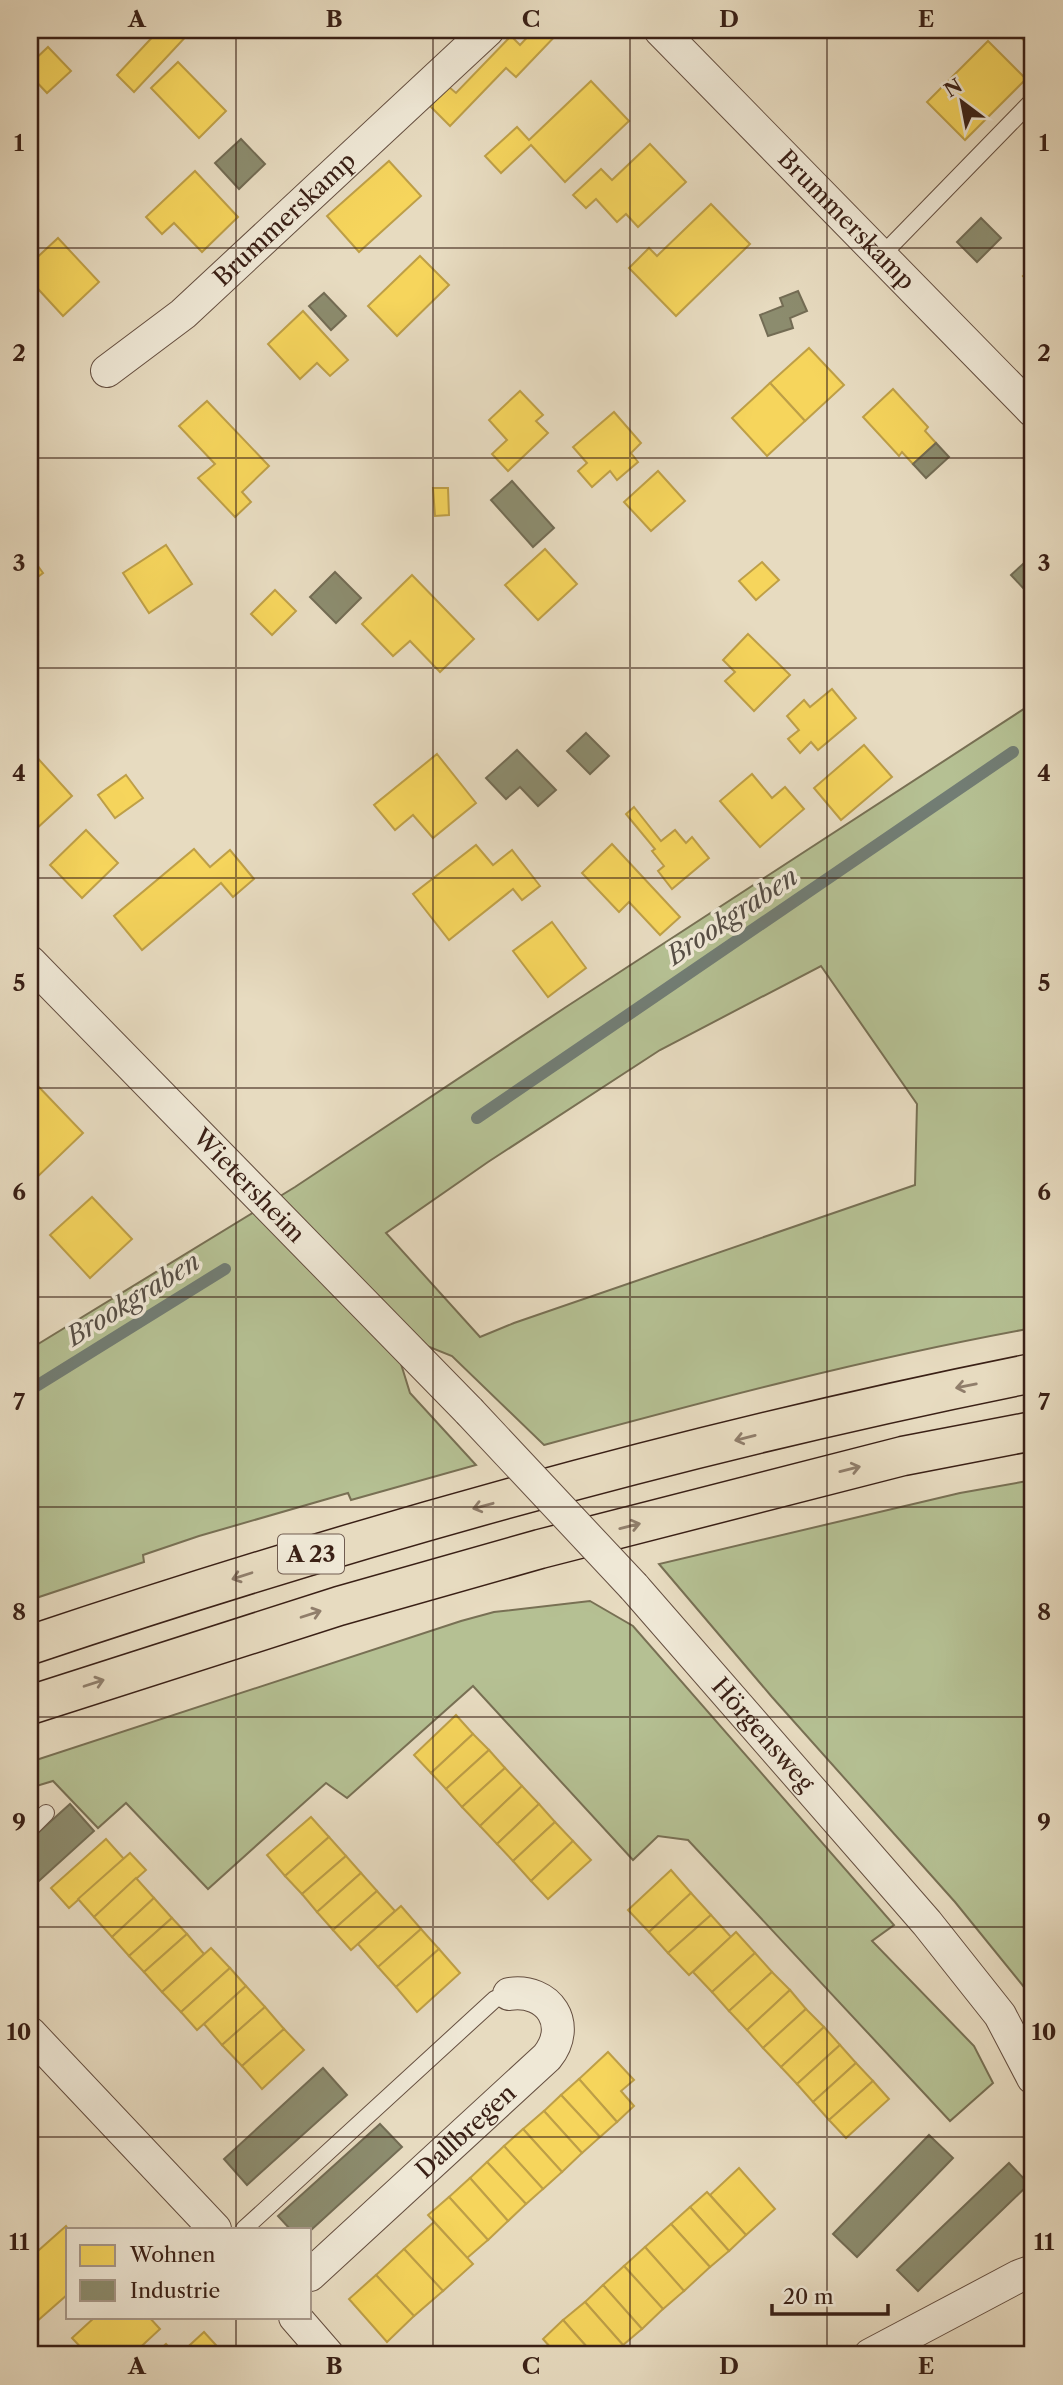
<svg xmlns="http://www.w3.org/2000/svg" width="1063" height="2385" viewBox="0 0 1063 2385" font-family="'Libre Caslon Text',serif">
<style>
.green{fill:#b5c093;stroke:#787054;stroke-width:2;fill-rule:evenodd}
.homes{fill:#f6d55c;stroke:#be9f47;stroke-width:2}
.industry{fill:#8c8c6e;stroke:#736c54;stroke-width:2}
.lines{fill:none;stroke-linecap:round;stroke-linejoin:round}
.stream{stroke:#727d74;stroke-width:12}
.lane-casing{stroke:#654f40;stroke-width:18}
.street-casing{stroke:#654f40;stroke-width:34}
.highway-casing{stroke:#3a2016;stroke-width:41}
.lane{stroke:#efe8d6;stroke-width:16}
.street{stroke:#efe8d6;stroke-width:32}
.highway{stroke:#e7dbc0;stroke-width:38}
.street-bridge-casing{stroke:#654f40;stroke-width:34;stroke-linecap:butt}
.street-bridge{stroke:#efe8d6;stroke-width:32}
.oneway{stroke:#907e6b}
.grid{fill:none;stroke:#3a2016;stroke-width:2;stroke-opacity:0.55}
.labels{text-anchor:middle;stroke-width:7;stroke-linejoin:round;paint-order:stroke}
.shield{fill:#efe8d6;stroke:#705c50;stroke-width:2}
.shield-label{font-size:23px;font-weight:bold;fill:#3a2016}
.street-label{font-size:24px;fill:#3a2016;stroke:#efe8d6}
.water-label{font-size:26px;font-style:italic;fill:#564e45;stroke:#efe8d6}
.neatline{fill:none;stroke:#3a2016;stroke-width:2.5}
.grid-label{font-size:23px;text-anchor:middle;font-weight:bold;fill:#3a2016}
</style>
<rect width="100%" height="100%" fill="#e7dbc0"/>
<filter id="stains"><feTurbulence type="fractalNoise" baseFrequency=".00286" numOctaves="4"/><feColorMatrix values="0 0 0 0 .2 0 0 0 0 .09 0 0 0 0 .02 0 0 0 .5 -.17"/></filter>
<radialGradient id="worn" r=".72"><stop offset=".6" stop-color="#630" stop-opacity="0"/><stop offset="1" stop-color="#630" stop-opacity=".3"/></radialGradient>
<g class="green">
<path d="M1033,703V1328C868,1358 706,1401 544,1445L452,1356L412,1340L397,1351L410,1393L476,1465L351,1500L348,1493L199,1536L143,1555L144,1562L30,1600V1349L295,1187L566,1007ZM821,966L917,1104L915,1185L514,1323L480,1337L386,1233L488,1162L660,1050Z"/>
<path d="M1033,1480V2003L1028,1992L955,1902L772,1697L659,1564L960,1493Z"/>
<path d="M590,1601L633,1626L894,1925L872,1941L974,2046L993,2083L950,2121L688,1840L658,1836L633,1860L473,1686L347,1798L326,1783L208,1889L126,1803L98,1828L53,1781L30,1788V1762L461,1621L494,1612Z"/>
</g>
<g class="homes">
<path d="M159,30H192L134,92L117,75Z"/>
<path d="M534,30H561L516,77L506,68L450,126L430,106L449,87L456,93L511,36L520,45Z"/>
<path d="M1014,30H1033V50Z"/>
<path d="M988,41L1026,79L965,140L927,102Z"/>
<path d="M48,47L71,71L47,93L30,75V64Z"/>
<path d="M178,62L226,111L199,138L151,88Z"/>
<path d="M591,81L629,121L565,182L531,145L501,173L485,156L517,127L529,140Z"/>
<path d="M650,144L686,182L638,227L626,214L617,222L596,199L586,208L573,195L601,169L612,180Z"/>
<path d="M389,161L421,196L359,252L327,216Z"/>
<path d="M195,171L238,217L202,252L174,223L162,234L146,217Z"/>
<path d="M711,204L750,244L676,316L629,268L649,248L657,256Z"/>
<path d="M58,238L99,282L63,316L39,290L30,298V264Z"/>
<path d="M420,256L449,285L397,336L368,306Z"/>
<path d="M1033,267V287L1023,276Z"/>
<path d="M303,311L348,360L330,376L317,363L300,379L268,344Z"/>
<path d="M809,348L844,385L805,421L770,383Z"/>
<path d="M770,383L805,421L767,456L732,418Z"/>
<path d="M893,389L928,427L925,431L936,443L913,464L902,452L899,456L863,417Z"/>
<path d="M520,391L543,415L536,421L548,433L508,471L492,454L507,440L489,420Z"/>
<path d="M207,401L269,466L242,492L251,502L235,517L198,478L215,464L179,426Z"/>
<path d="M614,412L641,443L631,453L638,462L617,480L610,471L592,487L578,471L587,463L573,447Z"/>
<path d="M658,471L685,501L651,531L624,502Z"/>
<path d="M433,488H448L449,515L435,516Z"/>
<path d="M166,545L192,584L149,613L123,573Z"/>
<path d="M545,549L577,584L538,620L505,585Z"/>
<path d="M30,555L43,573L30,583Z"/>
<path d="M762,562L779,580L756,600L739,581Z"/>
<path d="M412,575L474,639L440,672L410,641L393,656L362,624Z"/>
<path d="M275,590L296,611L272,635L251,614Z"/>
<path d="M748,634L790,675L754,711L725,681L735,672L723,660Z"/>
<path d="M832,689L856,718L818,750L811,742L800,753L788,739L799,730L787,716L804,700L810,707Z"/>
<path d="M864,745L892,777L841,820L814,788Z"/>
<path d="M33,753L72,796L35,830L30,825V756Z"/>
<path d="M437,754L476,803L433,838L413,815L395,830L374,805Z"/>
<path d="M752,774L772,798L785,787L804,809L760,847L720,801Z"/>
<path d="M126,775L143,798L115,818L98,795Z"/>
<path d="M634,807L661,841L675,830L686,843L692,837L709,858L672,889L658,871L664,866L652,851L655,849L626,814Z"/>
<path d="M86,830L118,863L82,898L50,865Z"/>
<path d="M612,844L680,917L660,935L629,902L619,912L582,873Z"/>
<path d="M476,845L493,865L512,850L540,886L522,900L513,889L449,940L413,894Z"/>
<path d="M194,849L210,867L230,850L254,879L233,897L221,883L142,950L114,916Z"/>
<path d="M552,922L586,968L548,997L513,951Z"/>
<path d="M36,1084L83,1133L30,1184V1090Z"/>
<path d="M92,1197L132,1239L90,1278L50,1235Z"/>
<path d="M456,1715L473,1734L431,1773L414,1755Z"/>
<path d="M473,1734L489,1750L446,1789L431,1773Z"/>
<path d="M489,1750L505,1768L462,1807L446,1789Z"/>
<path d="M505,1768L522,1786L480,1826L462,1807Z"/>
<path d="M522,1786L539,1804L497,1844L480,1826Z"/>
<path d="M539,1804L555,1822L513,1861L497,1844Z"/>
<path d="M311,1817L329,1837L285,1876L267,1855Z"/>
<path d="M555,1822L573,1841L531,1881L513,1861Z"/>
<path d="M329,1837L346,1856L302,1894L285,1876Z"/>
<path d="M106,1839L124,1859L69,1908L51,1888Z"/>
<path d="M573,1841L591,1860L548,1899L531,1881Z"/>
<path d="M130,1853L146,1870L94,1917L78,1899Z"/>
<path d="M346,1856L361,1873L317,1912L302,1894Z"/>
<path d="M671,1870L691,1893L649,1932L628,1910Z"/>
<path d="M361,1873L377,1891L333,1930L317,1912Z"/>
<path d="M136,1878L154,1898L112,1937L94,1917Z"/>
<path d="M377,1891L395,1911L351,1950L333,1930Z"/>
<path d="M691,1893L711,1915L668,1953L649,1932Z"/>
<path d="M154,1898L172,1918L129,1956L112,1937Z"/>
<path d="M401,1906L421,1929L378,1967L358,1944Z"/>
<path d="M711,1915L731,1937L689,1975L668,1953Z"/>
<path d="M172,1918L187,1934L144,1972L129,1956Z"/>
<path d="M421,1929L439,1949L396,1987L378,1967Z"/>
<path d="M736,1932L755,1953L712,1992L693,1972Z"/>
<path d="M187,1934L204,1954L162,1992L144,1972Z"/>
<path d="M211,1948L230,1968L181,2012L162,1992Z"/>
<path d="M439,1949L460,1973L417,2012L396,1987Z"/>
<path d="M755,1953L772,1972L729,2011L712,1992Z"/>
<path d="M230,1968L246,1986L197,2030L181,2012Z"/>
<path d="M772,1972L790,1990L747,2030L729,2011Z"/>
<path d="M246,1986L265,2007L222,2045L204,2024Z"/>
<path d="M790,1990L806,2009L763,2048L747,2030Z"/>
<path d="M265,2007L284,2029L242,2066L222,2045Z"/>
<path d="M806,2009L824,2027L781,2067L763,2048Z"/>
<path d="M824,2027L840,2045L797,2084L781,2067Z"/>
<path d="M284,2029L304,2050L262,2089L242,2066Z"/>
<path d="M840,2045L856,2063L813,2102L797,2084Z"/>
<path d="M608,2052L634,2080L621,2091L634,2106L617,2122L579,2079Z"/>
<path d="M856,2063L873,2081L829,2120L813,2102Z"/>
<path d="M579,2079L617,2122L600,2137L561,2095Z"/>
<path d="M873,2081L889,2099L846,2138L829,2120Z"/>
<path d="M561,2095L600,2137L582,2153L544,2111Z"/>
<path d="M544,2111L582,2153L562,2172L523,2129Z"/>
<path d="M523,2129L562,2172L543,2189L504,2146Z"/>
<path d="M504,2146L543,2189L526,2204L487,2162Z"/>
<path d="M487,2162L526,2204L508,2221L470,2178Z"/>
<path d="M739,2168L775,2209L746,2235L710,2195Z"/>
<path d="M470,2178L508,2221L488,2240L449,2197Z"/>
<path d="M707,2192L746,2235L729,2251L690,2207Z"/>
<path d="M449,2197L488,2240L467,2258L428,2215Z"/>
<path d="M690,2207L729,2251L710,2267L671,2224Z"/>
<path d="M434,2222L473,2264L443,2291L404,2249Z"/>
<path d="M671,2224L710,2267L684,2291L645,2247Z"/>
<path d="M66,2226L68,2229V2294L35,2323L30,2317V2258Z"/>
<path d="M645,2247L684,2291L663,2309L624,2266Z"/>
<path d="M404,2249L443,2291L414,2316L376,2275Z"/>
<path d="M624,2266L663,2309L642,2329L603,2285Z"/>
<path d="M376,2275L414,2316L387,2342L349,2299Z"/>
<path d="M603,2285L642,2329L623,2345L585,2302Z"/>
<path d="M585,2302L623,2345L612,2355H594L563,2320Z"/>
<path d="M95,2317H149L160,2329L132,2355H88L72,2338Z"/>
<path d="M563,2320L594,2355H557L543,2339Z"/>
<path d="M204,2332L225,2355H179Z"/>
<path d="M166,2344L176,2355H154Z"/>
<path d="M548,2345L557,2355H536Z"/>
</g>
<g class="industry">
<path d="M241,139L265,164L239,189L215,163Z"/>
<path d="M981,218L1001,238L977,262L957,242Z"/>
<path d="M798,291L807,311L790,318L793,328L768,336L760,315L783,306L780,298Z"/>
<path d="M324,293L346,316L331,330L309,306Z"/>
<path d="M936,443L949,457L926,478L913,464Z"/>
<path d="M512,481L554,528L533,547L491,500Z"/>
<path d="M1033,555V582L1025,590L1011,575Z"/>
<path d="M335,572L361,598L336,623L310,597Z"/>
<path d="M586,733L609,756L590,774L567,751Z"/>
<path d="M517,750L556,790L538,806L520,787L506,799L486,778Z"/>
<path d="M70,1804L94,1831L30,1889V1840Z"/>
<path d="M323,2068L347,2095L247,2185L224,2159Z"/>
<path d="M380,2124L402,2147L310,2231L290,2229L278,2216Z"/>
<path d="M929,2135L953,2158L857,2257L833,2234Z"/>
<path d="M1009,2163L1029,2184L918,2291L897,2270Z"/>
</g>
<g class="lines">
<g class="stream">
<path d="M477,1118L1013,752"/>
<path d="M30,1390L225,1269"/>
</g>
<defs>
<g id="lane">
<path d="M881,256L1033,100"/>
<path d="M30,1829L46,1813"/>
<path d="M244,2229L495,1999L509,1994"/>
</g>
<g id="street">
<path id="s1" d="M660,30L1033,411"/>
<path id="s2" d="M107,371L183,314L488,30"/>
<path id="s3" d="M30,962L469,1411"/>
<path id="s4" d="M634,1587L927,1923L1000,2015L1033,2078"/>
<path d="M30,2033L215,2229"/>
<path id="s5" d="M310,2275L547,2057C573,2025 549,1988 509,1994"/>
<path d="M295,2317L328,2355"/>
<path d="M870,2355L1019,2276L1033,2271"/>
</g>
<g id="highway">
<path d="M30,1645C358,1535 693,1441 1033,1373"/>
<path d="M30,1705L339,1606L540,1549L903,1456L1033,1431"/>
</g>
</defs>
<use href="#lane" class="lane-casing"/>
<use href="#street" class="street-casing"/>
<use href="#highway" class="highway-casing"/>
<use href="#lane" class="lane"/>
<use href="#street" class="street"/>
<use href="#highway" class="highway"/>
<defs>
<path id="street-bridge" d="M469,1411L634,1587"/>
</defs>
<use href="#street-bridge" class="street-bridge-casing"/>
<use href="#street-bridge" class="street-bridge"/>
</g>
<defs><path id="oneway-shaft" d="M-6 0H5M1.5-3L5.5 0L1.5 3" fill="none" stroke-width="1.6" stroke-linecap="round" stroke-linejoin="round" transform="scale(1.75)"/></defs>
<g class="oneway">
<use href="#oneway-shaft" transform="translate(966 1386) rotate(169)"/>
<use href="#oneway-shaft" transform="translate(745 1438) rotate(166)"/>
<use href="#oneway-shaft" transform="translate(850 1469) rotate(-14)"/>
<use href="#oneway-shaft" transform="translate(483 1506) rotate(165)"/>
<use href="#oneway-shaft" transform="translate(630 1526) rotate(-14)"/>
<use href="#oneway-shaft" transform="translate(242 1576) rotate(162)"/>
<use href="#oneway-shaft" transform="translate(311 1614) rotate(-18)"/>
<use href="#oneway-shaft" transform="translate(94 1683) rotate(-18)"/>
</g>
<path class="grid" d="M236,30V2229M433,30V2355M630,30V2355M827,30V2355M30,248H1033M30,458H1033M30,668H1033M30,878H1033M30,1088H1033M30,1297H1033M30,1507H1033M30,1717H1033M30,1927H1033M30,2137H1033M236,2317V2355"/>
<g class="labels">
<rect class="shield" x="278" y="1534.5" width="66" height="39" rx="5"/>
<g class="shield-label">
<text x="311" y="1562">A 23</text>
</g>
<g class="street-label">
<text dy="8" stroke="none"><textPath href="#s2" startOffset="234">Brummerskamp</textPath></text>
<text dy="8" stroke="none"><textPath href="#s1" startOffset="266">Brummerskamp</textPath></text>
<text dy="8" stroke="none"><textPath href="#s3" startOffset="313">Wietersheim</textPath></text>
<text dy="8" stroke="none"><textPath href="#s4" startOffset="196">Hörgensweg</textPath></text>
<text dy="8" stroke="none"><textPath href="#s5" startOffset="212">Dallbregen</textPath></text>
</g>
<g class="water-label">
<text transform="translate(732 916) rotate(-34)" y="9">Brookgraben</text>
<text transform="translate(133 1299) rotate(-32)" y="9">Brookgraben</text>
</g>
</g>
<rect width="1063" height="2385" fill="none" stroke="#e7dbc0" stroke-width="77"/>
<rect x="66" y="2228" width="245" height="91" fill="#efe8d6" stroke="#a79889" stroke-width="2"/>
<rect x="80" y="2245" width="35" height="21" fill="#f6d55c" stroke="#a79889" stroke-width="2"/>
<text x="130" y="2262" font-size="21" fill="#3a2016">Wohnen</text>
<rect x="80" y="2280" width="35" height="21" fill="#8c8c6e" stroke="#a79889" stroke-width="2"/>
<text x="130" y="2298" font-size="21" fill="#3a2016">Industrie</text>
<g transform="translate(962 102) rotate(328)" stroke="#efe8d6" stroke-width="5" paint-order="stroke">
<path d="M0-5L12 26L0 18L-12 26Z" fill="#3a2016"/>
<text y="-10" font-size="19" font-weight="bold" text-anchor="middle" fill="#3a2016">N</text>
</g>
<path d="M772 2304v10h116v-10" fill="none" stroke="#3a2016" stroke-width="3.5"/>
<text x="783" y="2304" font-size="21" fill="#3a2016" stroke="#efe8d6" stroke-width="5" paint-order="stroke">20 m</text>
<rect x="38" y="38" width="986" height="2308" class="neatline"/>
<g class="grid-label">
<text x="137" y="27">A</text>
<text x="334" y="27">B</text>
<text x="531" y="27">C</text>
<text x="729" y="27">D</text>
<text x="926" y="27">E</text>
<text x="19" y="151">1</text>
<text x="1044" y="151">1</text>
<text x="19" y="361">2</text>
<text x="1044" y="361">2</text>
<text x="19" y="571">3</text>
<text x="1044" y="571">3</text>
<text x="19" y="781">4</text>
<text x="1044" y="781">4</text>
<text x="19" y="991">5</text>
<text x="1044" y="991">5</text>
<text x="19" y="1200">6</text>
<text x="1044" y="1200">6</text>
<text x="19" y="1410">7</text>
<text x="1044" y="1410">7</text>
<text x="19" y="1620">8</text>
<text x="1044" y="1620">8</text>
<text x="19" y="1830">9</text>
<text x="1044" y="1830">9</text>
<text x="19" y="2040">10</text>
<text x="1044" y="2040">10</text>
<text x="19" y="2250">11</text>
<text x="1044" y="2250">11</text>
<text x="137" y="2374">A</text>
<text x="334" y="2374">B</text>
<text x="531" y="2374">C</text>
<text x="729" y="2374">D</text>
<text x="926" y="2374">E</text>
</g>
<rect width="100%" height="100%" filter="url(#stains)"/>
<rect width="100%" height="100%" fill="url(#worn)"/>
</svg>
